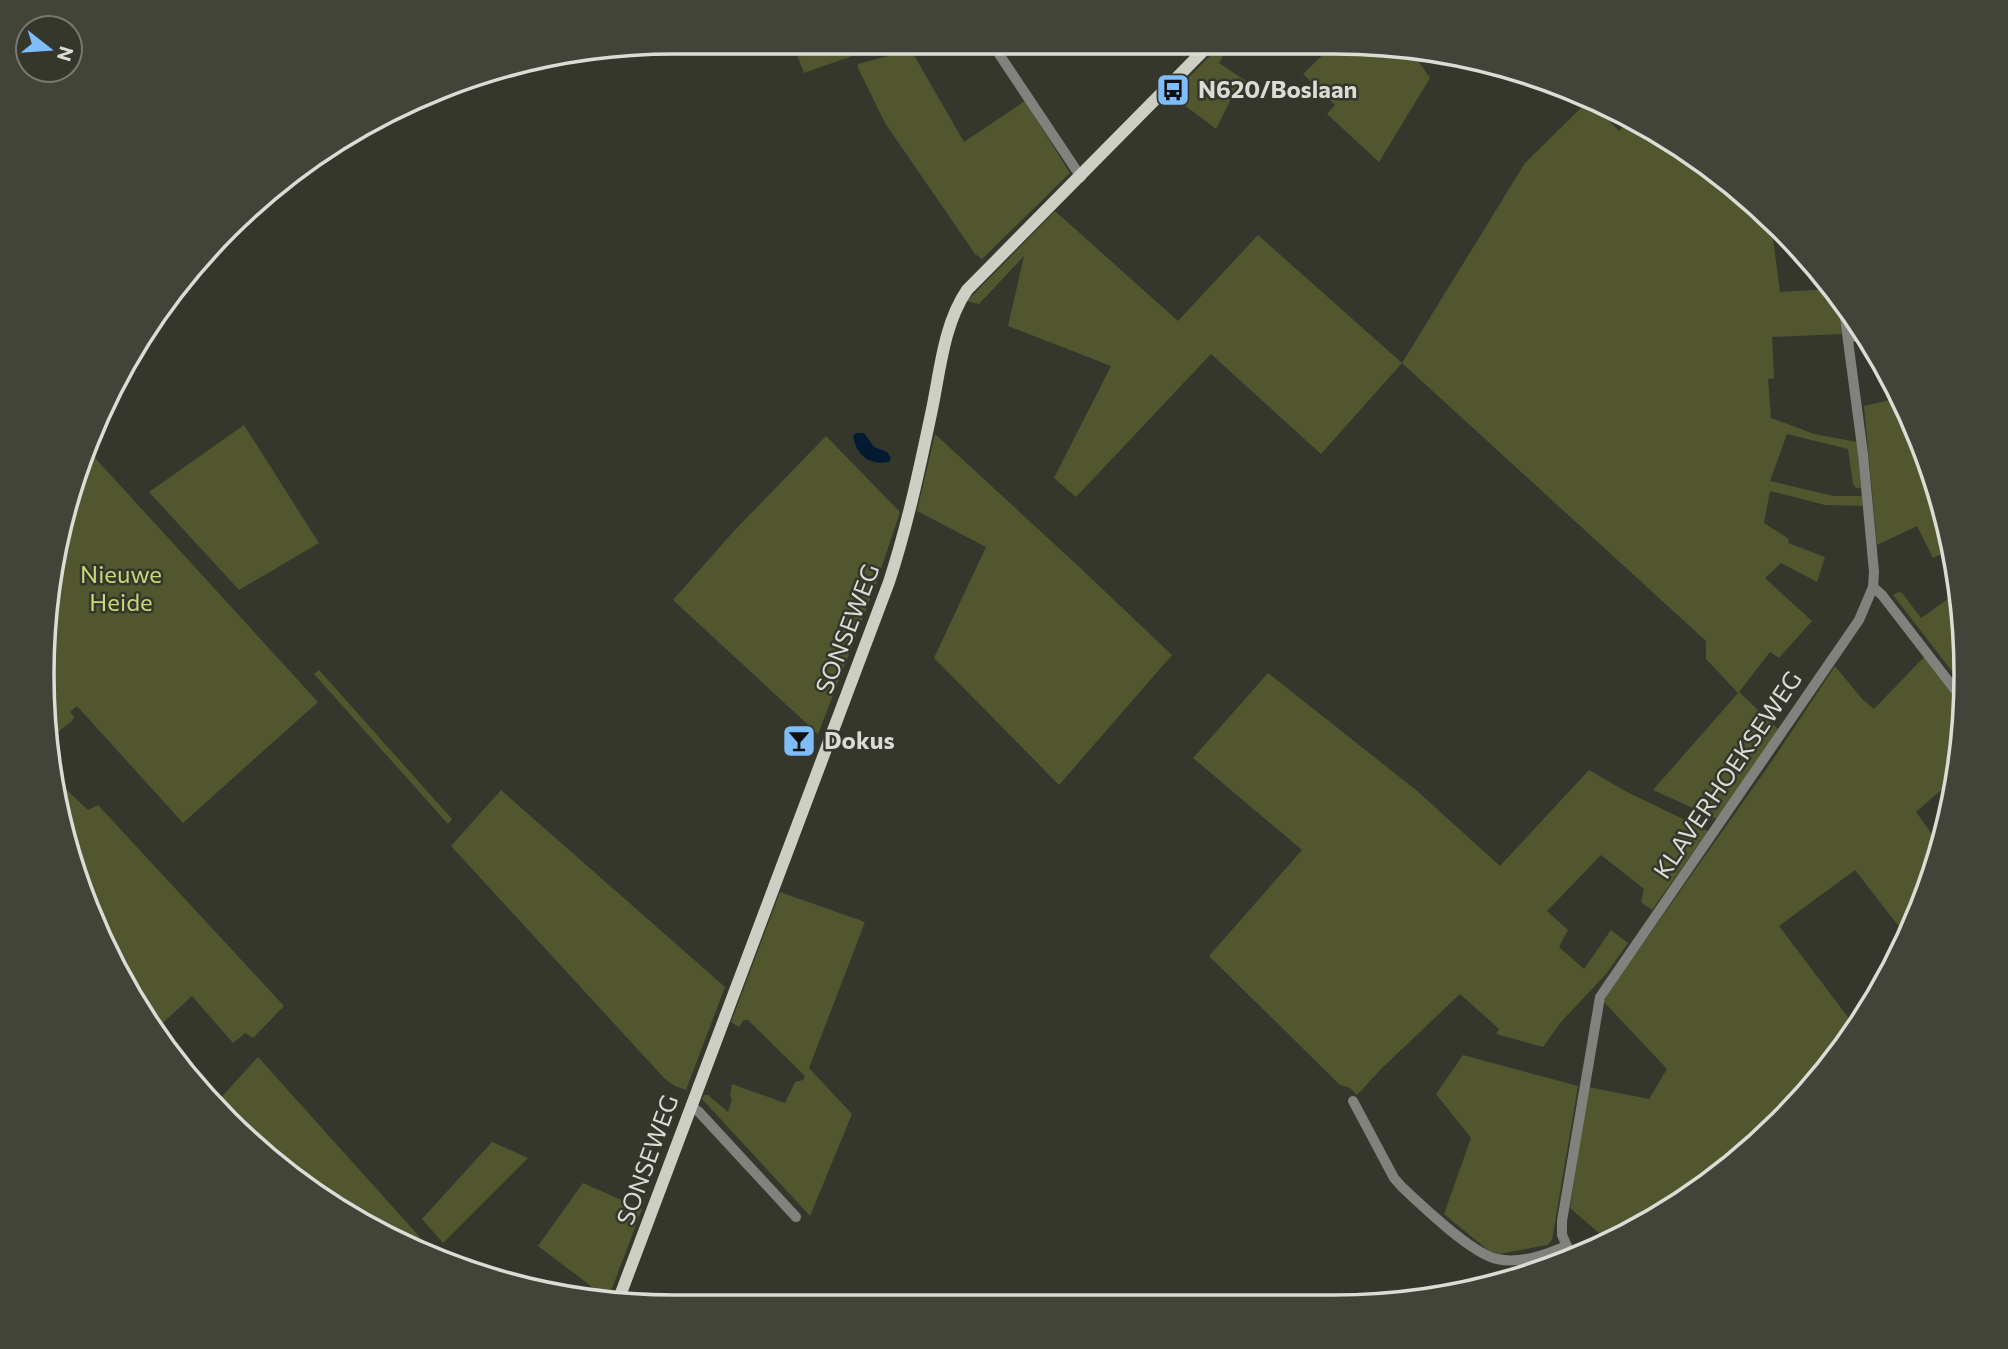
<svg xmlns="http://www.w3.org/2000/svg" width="2008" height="1349" viewBox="0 0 2008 1349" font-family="Commissioner,sans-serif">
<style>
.green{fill:#51562e}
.water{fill:#021b32}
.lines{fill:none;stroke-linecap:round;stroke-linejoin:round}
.minor{stroke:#81827d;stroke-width:10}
.major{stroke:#cdcec4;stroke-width:12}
.labels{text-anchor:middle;stroke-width:5;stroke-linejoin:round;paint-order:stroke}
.poi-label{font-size:24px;font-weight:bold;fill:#dbdcd5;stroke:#35372d;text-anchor:start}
.park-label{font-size:24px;fill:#cad677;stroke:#35372d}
.street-label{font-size:24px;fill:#dbdcd5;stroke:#35372d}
.rim{fill:none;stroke:#dbdcd5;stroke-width:3.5}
</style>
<rect width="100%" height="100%" fill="#35372d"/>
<g class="green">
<path d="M792,42H853L859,49L855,55L804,73Z"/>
<path d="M1224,42H1237L1223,56L1219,63L1252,85L1249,88L1238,85L1216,129L1171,95Z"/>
<path d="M1336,42L1367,45L1375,54L1383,47L1410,49L1430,78L1379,162L1327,114L1335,105L1303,74Z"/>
<path d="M911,50L964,142L1025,101L1070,173L982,259L975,254L885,123L858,68V64Z"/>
<path d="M1589,100L1619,131L1631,120L1648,132L1664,152L1669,147L1780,227L1783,230L1772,232L1780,292L1831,289L1836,294L1842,334L1772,337L1774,378L1768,379L1771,418L1814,434L1857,442L1861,488H1856L1853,484L1848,449L1787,434L1770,481L1834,496H1862L1863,506L1825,505L1770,491L1764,523L1789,539L1788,543L1825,557L1817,582L1781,563L1765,578L1812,621L1779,658L1770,652L1739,692L1779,730L1717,819L1653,790L1738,693L1706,659V641L1402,363L1321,454L1211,354L1076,497L1054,478L1111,366L1008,326L1024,256L979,304L967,301L1055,211L1178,321L1258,235L1402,363L1525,163Z"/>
<path d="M1899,398L1918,432L1953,548L1933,558L1917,526L1877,545L1864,406Z"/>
<path d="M244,425L319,543L239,590L149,492Z"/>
<path d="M935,434L1075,563L1172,655L1059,785L934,658L986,547L917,511Z"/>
<path d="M826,436L900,512L877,581L818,734L673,600L734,531Z"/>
<path d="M86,448L318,702L183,823L77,706L70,712L74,717L72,721L50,738L43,633Z"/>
<path d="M1899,592L1902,593L1921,618L1958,592L1966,674L1965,688L1893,595Z"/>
<path d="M1925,656L1963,707L1956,777L1916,812L1934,837L1944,830L1918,916L1907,937L1855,870L1779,926L1857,1029L1781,1121L1685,1200L1608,1241L1570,1208L1588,1087L1649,1099L1667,1069L1604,1002L1608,993L1772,761L1835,666L1863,700L1874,709Z"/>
<path d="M319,670L452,819L448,824L314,674Z"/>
<path d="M1268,673L1416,790L1500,866L1589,770L1625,791L1708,831L1652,910L1641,902L1644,889L1601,855L1547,911L1568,930L1559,947L1584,969L1611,930L1628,943L1606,974L1561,1022L1543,1047L1496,1034L1499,1029L1460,994L1382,1068L1357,1095L1350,1088L1340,1085L1209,956L1302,850L1193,758Z"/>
<path d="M53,777L88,810L98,805L284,1006L253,1038L245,1033L233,1043L192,996L156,1029L127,990L54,798Z"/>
<path d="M501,790L725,987L686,1090L675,1086L665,1079L451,846Z"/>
<path d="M780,892L865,922L809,1068L852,1114L810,1216L702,1099L704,1095H708L728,1112L732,1099L730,1095L732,1084L785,1103L795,1082L803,1080L805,1076L748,1020H744L739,1027L731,1022Z"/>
<path d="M1463,1055L1578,1086L1552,1240L1547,1245L1499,1254L1489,1251L1444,1214L1471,1138L1436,1094Z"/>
<path d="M258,1057L427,1245L421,1251L394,1242L228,1122L214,1105Z"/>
<path d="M492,1142L528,1158L443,1243L422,1219Z"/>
<path d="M583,1183L642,1209L608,1299L538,1246Z"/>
</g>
<path class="water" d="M856,433H864L874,447L887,452L891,458L889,462C870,466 856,455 853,436Z"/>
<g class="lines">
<g class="minor">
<path d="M864,42C886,57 908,48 932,42"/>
<path d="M991,42L1081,177"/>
<path d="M1848,339L1864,332"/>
<path d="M1873,587L1882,595L1963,700"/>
<path d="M1353,1101L1394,1178L1402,1187C1422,1206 1472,1254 1497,1259C1520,1264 1545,1255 1566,1246"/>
<path d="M691,1106L699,1112L796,1217"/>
<path d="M1573,1259L1562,1235V1221L1600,997L1859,620L1873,587L1874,572L1863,454L1843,303"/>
</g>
<path class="major" d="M618,1301L889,582C907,527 919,471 931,414C940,373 943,325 967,290L1212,42"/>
</g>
<defs>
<symbol id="bus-square" viewBox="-11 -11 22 22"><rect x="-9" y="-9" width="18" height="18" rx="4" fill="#7ebdf9" stroke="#35372d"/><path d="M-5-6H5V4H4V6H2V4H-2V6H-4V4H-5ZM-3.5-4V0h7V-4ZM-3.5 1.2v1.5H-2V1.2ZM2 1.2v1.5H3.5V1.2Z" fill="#111"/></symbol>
<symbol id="bar-square" viewBox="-11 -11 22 22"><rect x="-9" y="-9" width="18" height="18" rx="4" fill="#7ebdf9" stroke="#35372d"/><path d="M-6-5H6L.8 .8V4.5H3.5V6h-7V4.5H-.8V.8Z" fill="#111"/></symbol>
</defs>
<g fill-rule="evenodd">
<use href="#bus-square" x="1154" y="71" width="38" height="38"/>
<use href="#bar-square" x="780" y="722" width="38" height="38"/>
</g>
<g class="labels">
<g class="poi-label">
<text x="1198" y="98">N620/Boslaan</text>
<text x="824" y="749">Dokus</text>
</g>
<g class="park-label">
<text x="121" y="583">Nieuwe<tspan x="121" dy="28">Heide</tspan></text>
</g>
<g class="street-label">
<text transform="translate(848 629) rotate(-69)" y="8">SONSEWEG</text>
<text transform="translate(1728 775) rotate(-56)" y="8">KLAVERHOEKSEWEG</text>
<text transform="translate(648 1160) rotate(-70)" y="8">SONSEWEG</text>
</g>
</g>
<path d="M0 0H2008V1349H0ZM674 54H1334A620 620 0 0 1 1954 674V675A620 620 0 0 1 1334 1295H674A620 620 0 0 1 54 675V674A620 620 0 0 1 674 54Z" fill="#42443a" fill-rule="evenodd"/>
<path class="rim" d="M674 54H1334A620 620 0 0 1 1954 674V675A620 620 0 0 1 1334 1295H674A620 620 0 0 1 54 675V674A620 620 0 0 1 674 54Z"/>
<g transform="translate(49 49) rotate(107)"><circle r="33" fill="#35372d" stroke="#777970" stroke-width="2"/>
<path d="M0-5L12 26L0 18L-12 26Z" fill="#7ebdf9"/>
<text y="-10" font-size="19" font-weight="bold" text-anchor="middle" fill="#dbdcd5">N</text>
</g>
</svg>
